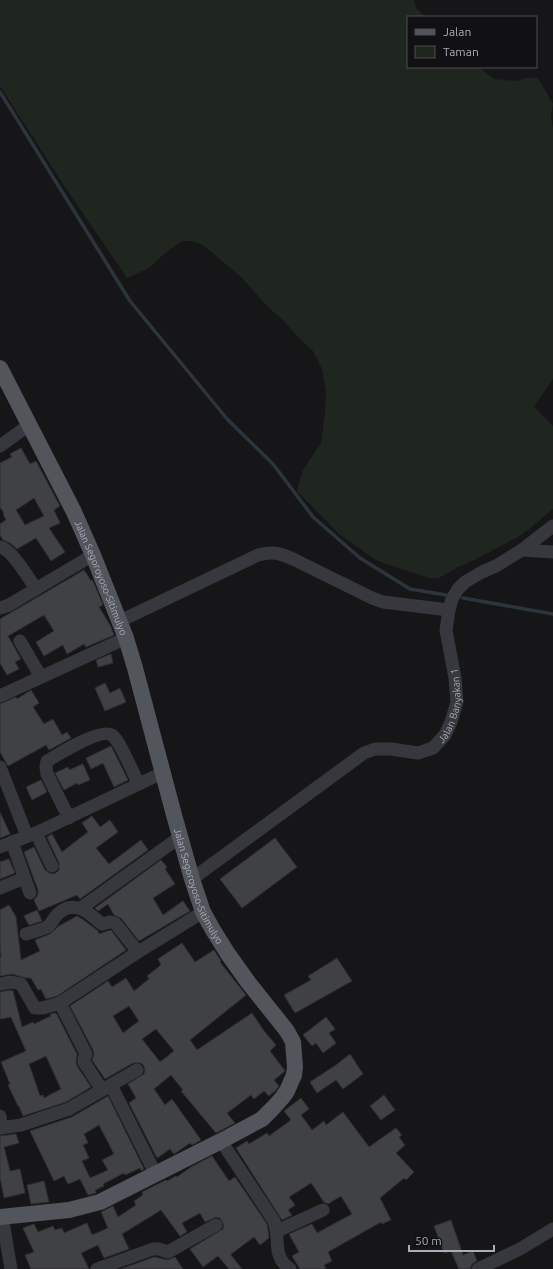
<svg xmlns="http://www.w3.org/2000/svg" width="553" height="1269" viewBox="0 0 553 1269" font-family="Ubuntu,sans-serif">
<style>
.green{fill:#1e261f}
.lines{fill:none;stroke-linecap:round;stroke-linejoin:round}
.stream{stroke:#2c353c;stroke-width:3.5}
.building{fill:#404145;stroke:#303034;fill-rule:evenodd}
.minor{stroke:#37383d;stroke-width:13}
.major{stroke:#53555c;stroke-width:16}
.labels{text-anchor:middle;stroke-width:3;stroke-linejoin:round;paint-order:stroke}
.street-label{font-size:10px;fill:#a8adb8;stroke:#111113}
</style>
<rect width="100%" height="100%" fill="#161618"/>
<path class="green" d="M0,0H414L417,9L425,17H408V67H479L494,79L516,81L527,78H538L553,104L551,116L553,128V379L534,407L553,426V509L528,530L518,537L468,563L458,567L439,578H429L383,563L374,559L339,534L297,491L303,470L321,443L325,413L326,391L322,369L313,351L298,337L284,321L269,308L241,277L203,245L192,241H182L165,253L149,268L127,278L61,181L0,86Z"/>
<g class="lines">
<g class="stream">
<path d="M0,92L130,301L228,420L273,464L313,517L360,558L410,589L446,595"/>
<path d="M463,598L553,614"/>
</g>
</g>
<g class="building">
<path d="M21,448L30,464L36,461L60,506L54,510L60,523L49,528L65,552L51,561L36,538L17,549L10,543L3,540L0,535V524L6,520L3,514L4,513L0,507V463L12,457L10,454ZM34,498L44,516L25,525L16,510Z"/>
<path d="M84,570L91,581L92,580L93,581L103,605L99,607L110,625L114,635L86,647L84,644L67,654L63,645L44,656L36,642L54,631L44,615L8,636L21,659L15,662L19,669L7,675L0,663V619Z"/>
<path d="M111,654L113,663L98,667L96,660Z"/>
<path d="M105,683L110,693L120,688L126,702L105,711L95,688Z"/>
<path d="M31,690L39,703L33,707L44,724L53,719L62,735L67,732L71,738L49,750L46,745L8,766L0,752V704L16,697L17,699Z"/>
<path d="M111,746L128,780L114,787L103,763L91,769L86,758Z"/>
<path d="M83,764L90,780L78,785L77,783L64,790L55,773L68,767L69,770Z"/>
<path d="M41,780L47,792L32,800L26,787Z"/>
<path d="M0,812L10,834L0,838Z"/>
<path d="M92,816L100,827L110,820L118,832L96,848L109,864L141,840L148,850L80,899L77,895L39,911L34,900L38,895V890L24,852L34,847L45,870L51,874L56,873L59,870V863L47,837L52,834L62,852L88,832L82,823Z"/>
<path d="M275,838L297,867L242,908L220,879Z"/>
<path d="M9,859L15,873L0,879V862Z"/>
<path d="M161,860L167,867L165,869L175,884L153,898L163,915L183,901L190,911L139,941L121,918L114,915L108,904L98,911L95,908Z"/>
<path d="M9,905L16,917L21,960L40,951L35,940L50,934L59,926L77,916L85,921L98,931L99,934L111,930L126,950L57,996L46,999L41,989L38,990L31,978H26L12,974L0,976V957H1L0,944V910Z"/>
<path d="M37,910L42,921L29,925L24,916Z"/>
<path d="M182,943L195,962L214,950L221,961L220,962L246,995L190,1040L197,1050L252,1013L264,1031L276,1045L270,1051L285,1071L274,1080L279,1086L276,1090L269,1096L264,1091L254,1099L251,1095L227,1113L235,1123L216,1133L181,1091L183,1090L171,1075L154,1089L165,1105L172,1099L201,1140L192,1145L190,1143L174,1154L170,1149L157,1158L129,1103L136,1098L128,1084L144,1074L145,1070L144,1066L141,1063H133L105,1079L92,1060L94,1054L93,1050L70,1006L108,981L112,987L126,978L134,991L149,979L147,976L161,965L158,959ZM129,1006L139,1021L123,1033L113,1016ZM156,1029L174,1051L160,1062L142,1039Z"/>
<path d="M337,958L352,981L295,1013L284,995L311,980L308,976Z"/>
<path d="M11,990L13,991L22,1027L33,1022L34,1024L51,1016L50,1014L56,1013L77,1054L76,1062L77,1066L91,1087L66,1102L23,1116L19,1106H18L8,1085L10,1084L1,1062L26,1051L11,1017L0,1019V992ZM46,1056L61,1089L44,1098L43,1095L40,1096L29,1064Z"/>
<path d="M326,1017L335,1029L329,1033L336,1043L323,1053L316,1043L312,1046L303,1035Z"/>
<path d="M350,1054L363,1074L343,1089L336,1080L317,1093L310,1082L336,1065Z"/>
<path d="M384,1095L395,1110L381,1120L370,1106Z"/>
<path d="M108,1096L144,1169L141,1171L140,1168L125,1175L124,1173L103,1184L104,1186L95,1190L96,1193L88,1195L80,1179L68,1184L64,1176L54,1181L30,1131L72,1117ZM99,1125L114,1154L102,1160L108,1170L90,1178L82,1161L89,1158L83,1145L88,1143L84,1134Z"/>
<path d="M301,1098L309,1109L301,1115L312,1130L324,1121L326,1125L343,1112L369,1147L396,1128L402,1135L399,1137L405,1145L396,1153L414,1172L406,1180L404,1178L380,1198L391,1220L382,1224L381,1222L328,1252L332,1261L324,1265L326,1269H300L292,1256L299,1252L289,1234L312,1224L317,1233L352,1214L341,1196L328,1204L324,1202L311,1183L289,1197L295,1205L288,1210L292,1215L282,1220L236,1148L247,1141L249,1144L267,1133L269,1136L291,1120L284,1111Z"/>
<path d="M16,1134L19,1143L4,1147L10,1171L20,1169L25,1193L4,1198L0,1177V1136Z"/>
<path d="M212,1156L229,1181L235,1177L267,1224L268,1230L269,1238L260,1245L254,1237L231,1254V1255L242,1269H229L218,1256L203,1267L190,1249L223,1229L224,1225L220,1218L216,1217L205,1222L200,1213L182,1223L187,1232L180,1236L161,1210L122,1234L129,1249L104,1258L98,1245L81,1253L89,1269H31L25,1255L34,1252L23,1228L34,1224L38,1232L53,1226L55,1230L62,1228L64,1233L87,1223L92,1235L108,1228L101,1212L113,1206L118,1217L136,1205L134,1201L143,1195L142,1192L166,1180L167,1181L176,1176L177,1177L191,1167Z"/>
<path d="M44,1181L49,1202L31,1204L27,1185Z"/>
<path d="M451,1220L463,1255L473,1251L477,1261L472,1264L470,1269H459L451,1251L444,1253L434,1226Z"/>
<path d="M154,1257L168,1260L175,1257L183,1269H121Z"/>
</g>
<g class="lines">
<g class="minor">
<path d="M0,446L29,425"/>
<path d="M0,547C12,549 29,579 36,589"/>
<path d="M522,550L553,552"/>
<path d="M0,608L9,605L93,555"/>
<path d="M120,621L258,555C273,551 279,553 293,559L372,598L383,602L449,610"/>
<path d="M20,641L41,677"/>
<path d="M0,696L126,638"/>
<path d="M0,767L27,836"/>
<path d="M69,818L47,774L46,767L47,761C59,754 100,728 112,735C121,742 133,774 139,784"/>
<path d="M36,833L52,866"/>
<path d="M12,842L30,893"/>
<path d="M0,847L36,833L162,773"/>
<path id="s1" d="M192,879L364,753L375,749H391L418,753L433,748L445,735L451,722L457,702L455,678L446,630L449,610L452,599L458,589L465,582L482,572L496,566L522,550L553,526"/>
<path d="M0,888L24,878"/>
<path d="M81,908L180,837"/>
<path d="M26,934C32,932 41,930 47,927C52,924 53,919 57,915C59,912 63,910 67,908C83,904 91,916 102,924L110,922L115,923L138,952"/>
<path d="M0,984L11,982L21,984L35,1008H43L60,1003L138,952L203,912"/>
<path d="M60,1003L86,1054L84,1059V1062L102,1090"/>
<path d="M111,1085L155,1173"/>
<path d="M0,1116L1,1128"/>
<path d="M0,1128L21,1125L69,1109L137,1070"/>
<path d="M221,1141L274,1221C281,1240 271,1255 290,1269"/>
<path d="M2,1216L11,1269"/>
<path d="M277,1231L323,1210"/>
<path d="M97,1269L153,1249H159L168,1252L216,1225"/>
<path d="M478,1269L520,1249L553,1229"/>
</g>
<path class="major" id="s2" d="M0,368L74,512L93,555L126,638L135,668L174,815L192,879L203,912L213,930L228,954L248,982L287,1031L293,1042L295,1067L294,1075L287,1091L282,1098L273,1108L262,1119L221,1141L100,1202L69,1210L0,1217"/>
</g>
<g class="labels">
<g class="street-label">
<text dy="4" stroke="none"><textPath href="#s2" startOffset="233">Jalan Segoroyoso-Sitimulyo</textPath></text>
<text dy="4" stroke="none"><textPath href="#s1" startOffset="332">Jalan Banyakan 1</textPath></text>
<text dy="4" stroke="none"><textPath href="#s2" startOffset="557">Jalan Segoroyoso-Sitimulyo</textPath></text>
</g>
</g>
<rect x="407" y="16" width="130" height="52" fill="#111113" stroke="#4d4f55"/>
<rect x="415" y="29" width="20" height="6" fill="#53555c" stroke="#4d4f55"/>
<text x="443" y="36" font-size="12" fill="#a8adb8">Jalan</text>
<rect x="415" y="46" width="20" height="12" fill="#1e261f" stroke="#4d4f55"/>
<text x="443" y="56" font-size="12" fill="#a8adb8">Taman</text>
<path d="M409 1245v6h85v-6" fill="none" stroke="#a8adb8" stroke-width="2"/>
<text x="415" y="1245" font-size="12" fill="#a8adb8" stroke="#111113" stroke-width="3" paint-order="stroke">50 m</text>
</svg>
